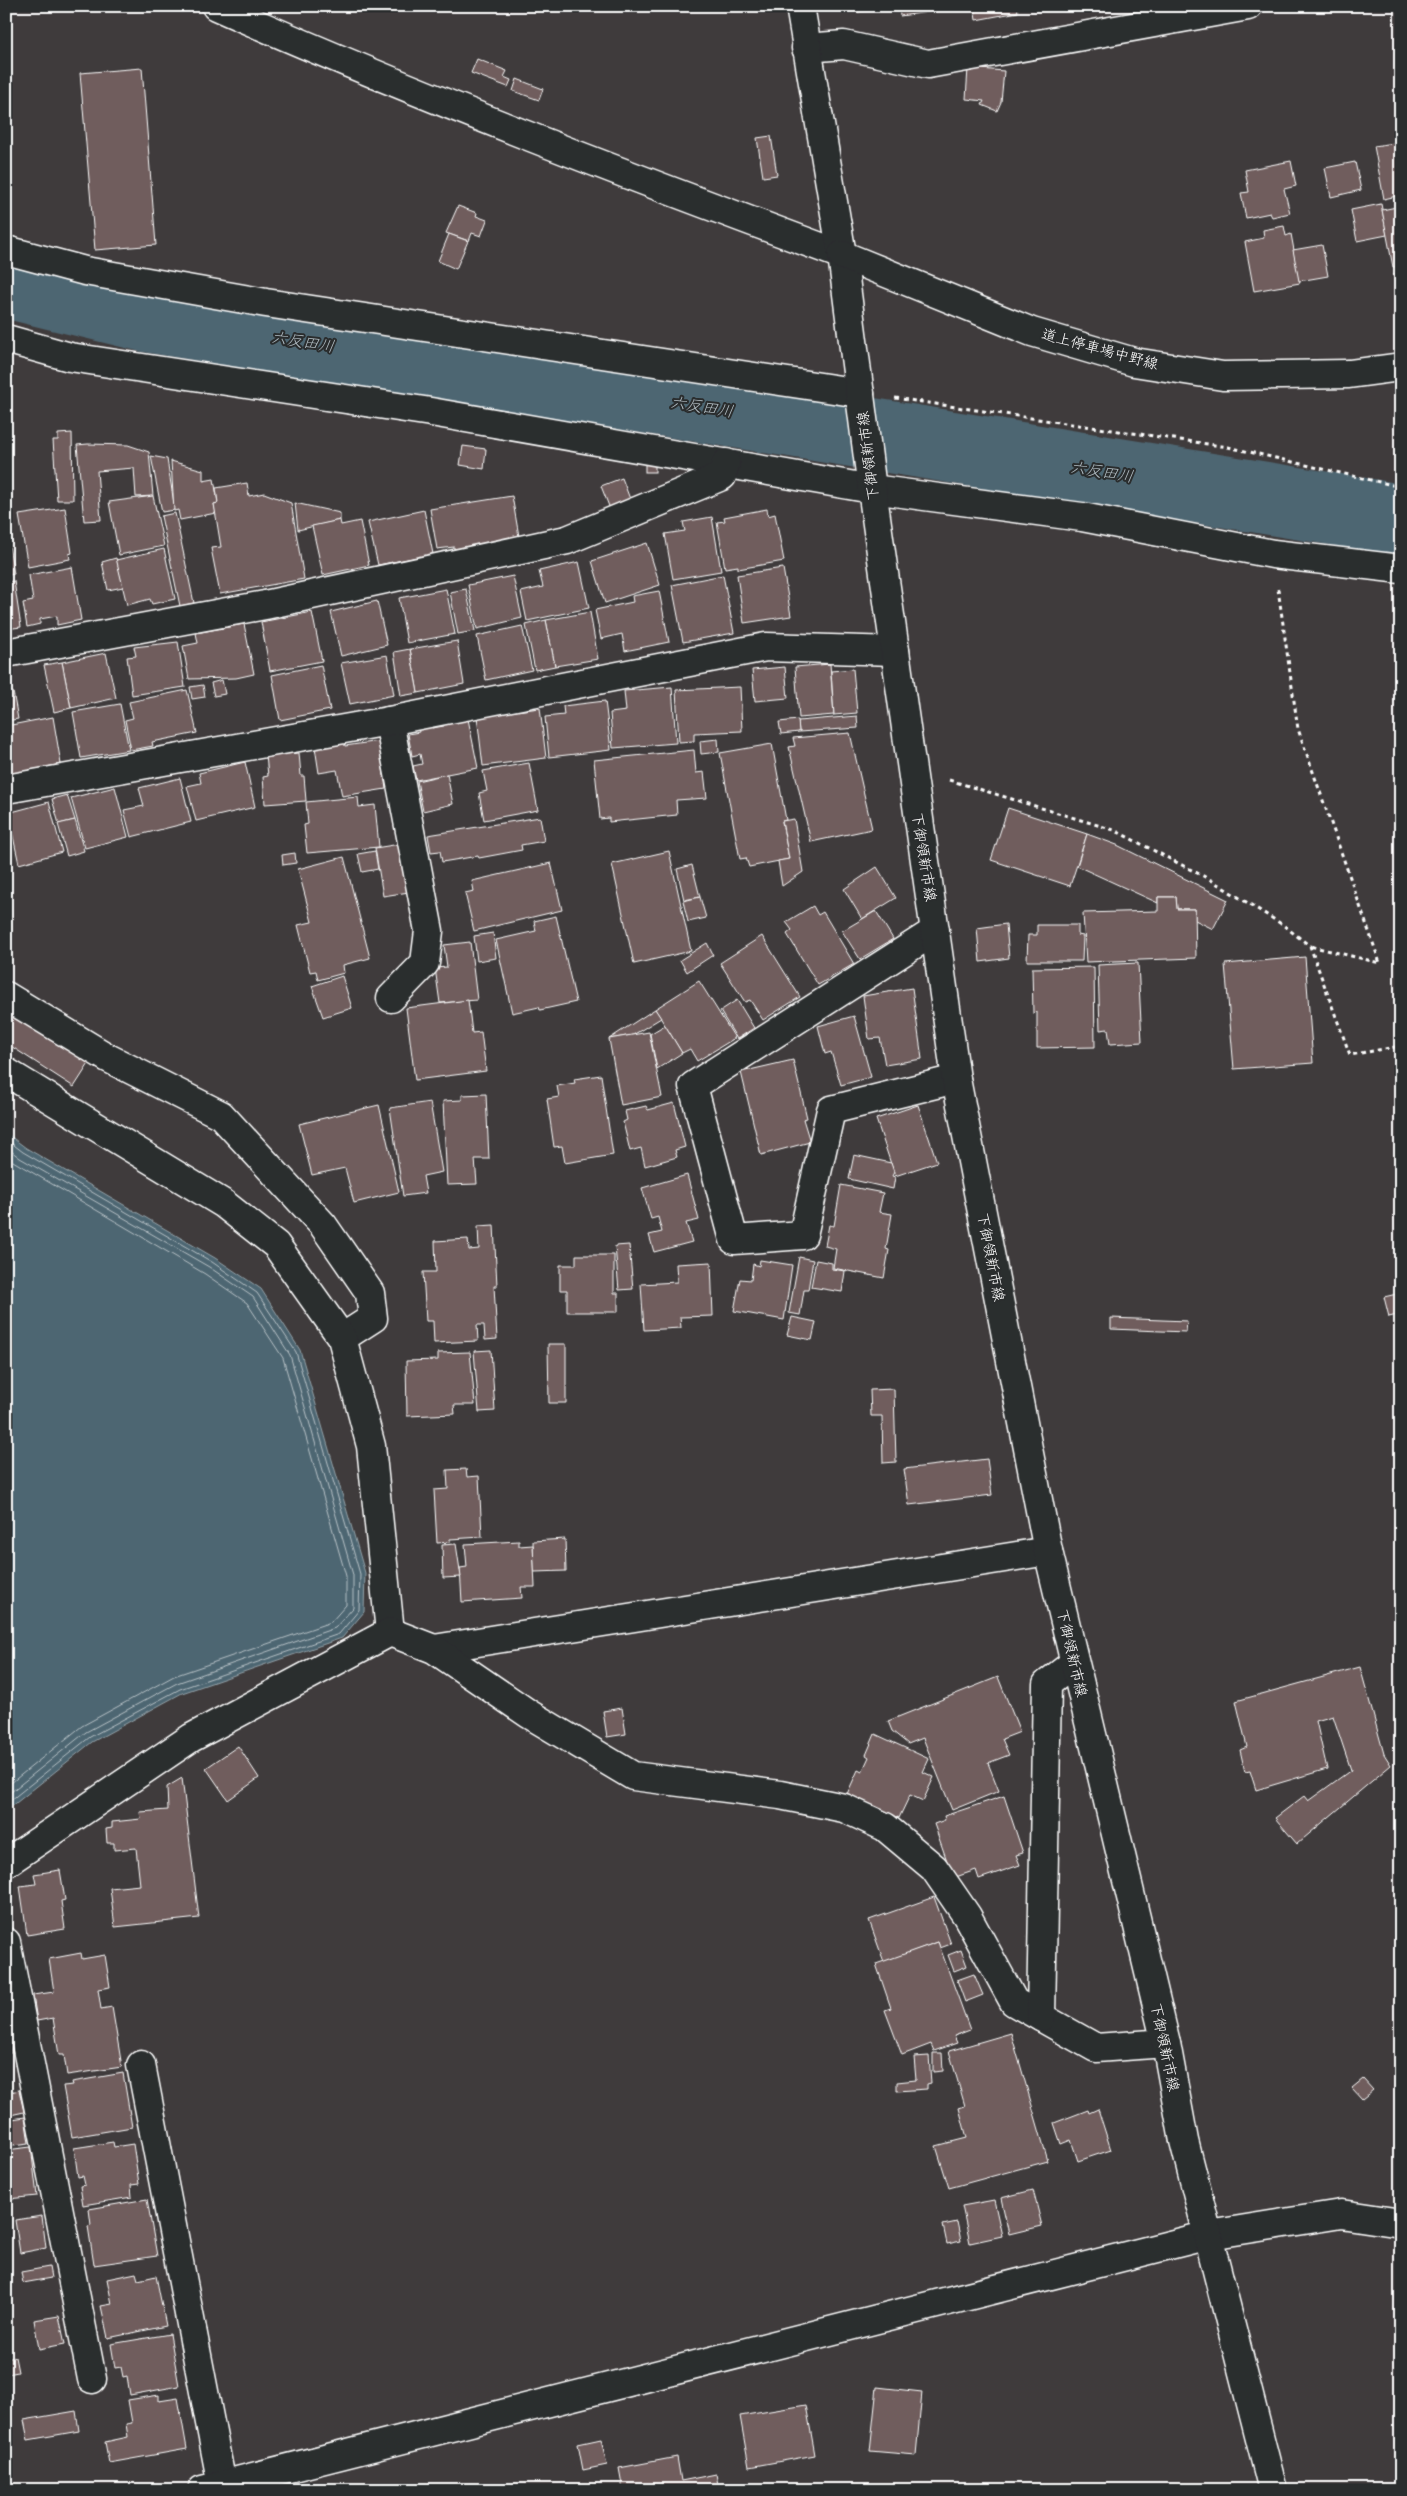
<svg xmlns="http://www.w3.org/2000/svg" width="1407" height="2496" viewBox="0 0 1407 2496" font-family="'Comic Neue','Klee One',sans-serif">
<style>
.water{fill:#4d6672;stroke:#94a3aa}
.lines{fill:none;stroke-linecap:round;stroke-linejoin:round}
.shore{stroke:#b8c2c7;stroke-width:1}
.river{stroke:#4d6672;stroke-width:72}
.building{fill:#705d5d;stroke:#fff}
.minor-casing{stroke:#fff;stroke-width:31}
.major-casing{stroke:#fff;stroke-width:31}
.path{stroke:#fff;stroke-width:3;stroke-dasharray:4 4;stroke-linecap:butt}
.minor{stroke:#2a2d2e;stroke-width:28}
.major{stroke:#2a2d2e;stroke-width:28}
.labels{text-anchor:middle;stroke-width:4;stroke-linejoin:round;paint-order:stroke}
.street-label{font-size:15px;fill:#fff;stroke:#2a2d2e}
.water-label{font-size:16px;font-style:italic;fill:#afbac0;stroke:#2a2d2e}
</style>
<rect width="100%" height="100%" fill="#3f3b3c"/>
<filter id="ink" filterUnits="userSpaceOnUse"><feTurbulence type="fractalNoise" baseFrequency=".02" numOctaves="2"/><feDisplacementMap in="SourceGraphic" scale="10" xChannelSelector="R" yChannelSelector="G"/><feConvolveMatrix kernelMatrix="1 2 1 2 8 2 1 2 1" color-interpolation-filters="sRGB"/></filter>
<g filter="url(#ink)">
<path class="water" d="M6,1133L26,1148L215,1258L261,1289L300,1350L365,1573L364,1612L342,1638L182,1693L92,1742L6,1811Z"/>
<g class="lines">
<g class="shore">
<path d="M6,1139L23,1152L212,1262L257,1293L296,1352L360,1574L359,1610L339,1634L180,1689L90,1737L6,1804"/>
<path d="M6,1147L20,1158L209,1267L253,1297L290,1355L353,1575V1608L335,1628L177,1683L86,1732L6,1796"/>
<path d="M6,1157L205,1274L247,1303L283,1358L346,1576V1605L331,1622L174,1676L82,1726L6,1787"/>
</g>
<path class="river" d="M6,282L146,316L1401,520"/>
</g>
<g class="building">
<path d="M857,6H876L877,9L858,12Z"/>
<path d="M899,6H942L943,10L900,16Z"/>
<path d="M974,6H1017L1018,12L976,20Z"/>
<path d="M477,59L507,71L504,77L511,80L508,87L471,73Z"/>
<path d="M142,68L156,245L95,250L80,73Z"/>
<path d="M968,68L1004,71L1001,102L997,111L982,105L984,101L966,99Z"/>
<path d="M517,79L543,89L539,100L513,91Z"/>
<path d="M771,136L777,175L763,177L757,138Z"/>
<path d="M1401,142V195L1384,199L1374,146Z"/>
<path d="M1291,161L1296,186L1284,189L1290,213L1272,217L1270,213L1246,218L1241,193L1249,192L1245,170Z"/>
<path d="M1355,162L1361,190L1331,197L1325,168Z"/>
<path d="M1381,204L1387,235L1357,241L1351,210Z"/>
<path d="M458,206L477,213L476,216L487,220L481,236L472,233L469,241L446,233Z"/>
<path d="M1401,206V266L1393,267L1382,210Z"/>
<path d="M1284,226L1286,236L1291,234L1300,283L1254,291L1245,242L1264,238L1263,230Z"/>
<path d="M449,234L468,241L456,269L438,261Z"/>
<path d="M1322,245L1328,276L1299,281L1293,250Z"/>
<path d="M1401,273V307L1394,274Z"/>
<path d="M72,433L73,500H57L53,440H58V434Z"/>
<path d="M88,444L128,445L149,452L153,496L136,497L134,468L97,471L101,520L84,521L77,445Z"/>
<path d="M463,446L486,449L484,469L460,465Z"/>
<path d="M151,456L167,459L175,510L162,512Z"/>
<rect x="645" y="458" width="10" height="14"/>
<path d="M171,461L203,470V481L214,479L218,503L214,504L216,513L180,520L178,510L174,511Z"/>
<path d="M622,478L633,507L612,514L601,486Z"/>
<path d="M247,483L249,496L264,493L291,503L304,579L220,594L211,548L221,547L214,504L218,503L216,488Z"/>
<path d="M153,496L164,546L119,555L109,502Z"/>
<path d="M512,496L520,542L454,552V547L437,549L430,509Z"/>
<path d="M295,503L340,513V520L298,530Z"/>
<path d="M65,508L72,553L69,554L70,559L28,567L19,515Z"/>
<path d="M767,509L768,516L775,514L784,561L738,569V566L725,568L717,522L725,521L724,517Z"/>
<path d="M424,510L433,554L378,565L368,522Z"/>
<path d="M175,513L194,603L180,606L161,516Z"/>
<path d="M712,517L721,571L673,579L665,534L685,531L683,522Z"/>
<path d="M340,520L341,525L360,521L369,565L323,575L312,526Z"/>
<path d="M6,529L14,574L6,575Z"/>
<path d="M647,543L660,585L605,603L592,561Z"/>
<path d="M164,549L175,599L152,604L150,599L127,605L116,560Z"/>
<path d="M116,558L123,587L108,590L102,562Z"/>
<path d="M579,562L589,608L527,621L521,592L543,587L539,571Z"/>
<path d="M72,567L81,620L57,625V616L40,619V624L27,627L23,603L33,601L29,575Z"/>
<path d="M783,568L791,616L744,623L737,575Z"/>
<path d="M723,575L734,633L683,642L672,585Z"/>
<path d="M513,576L522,618L477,629L468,585Z"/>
<path d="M14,581L21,627L6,629V582Z"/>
<path d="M446,589L455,634L407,643L399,598Z"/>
<path d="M466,589L475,631L458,634L450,592Z"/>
<path d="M659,591L669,642L625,651L622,634L601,639L595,610L633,602L632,596Z"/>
<path d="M377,601L387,645L341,656L331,612Z"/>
<path d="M312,612L322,661L270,671L261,622Z"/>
<path d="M590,612L598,659L555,666L546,620Z"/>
<path d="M546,620L555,666L535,670L526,625Z"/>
<path d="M244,624L254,674L236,678L189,679L183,646L198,643L196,633Z"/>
<path d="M522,626L532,670L486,680L477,636Z"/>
<path d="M457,641L464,684L418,693L410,649Z"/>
<path d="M178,642L185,687L132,695L127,657L136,656L134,647Z"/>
<path d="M410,649L418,693L401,696L394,652Z"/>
<path d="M106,653L116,698L71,708L62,662Z"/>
<path d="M387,655L394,695L350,704L341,663Z"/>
<path d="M62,662L71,708L54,712L44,665Z"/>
<path d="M830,664L834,715L799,718L795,667Z"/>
<path d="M321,665L330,710L280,720L272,675Z"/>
<path d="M785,667L788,698L755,701L752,670Z"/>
<path d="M853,669L857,713L834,715L831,671Z"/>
<path d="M222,680L225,694L214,696L211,683Z"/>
<path d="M203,685L205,697L192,699L190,687Z"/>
<path d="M672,687L676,743L613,748L610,713L626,711L624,691Z"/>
<path d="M740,687L742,731L694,733V741L679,742L676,690Z"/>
<path d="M187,690L197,733L152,742L153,746L131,750L125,720L133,718L129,702Z"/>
<path d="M13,692L18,719L6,721V693Z"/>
<path d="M605,701L611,750L549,757L545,717L564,715L563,706Z"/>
<path d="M120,704L129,750L81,758L73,712Z"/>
<path d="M540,708L546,758L483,766L477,716Z"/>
<path d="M467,714L478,768L416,780L413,766L422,764L420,754L412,756L408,734L419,732L417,725L431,722L432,728L444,726L442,720Z"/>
<path d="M857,716L858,728L799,732L798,721Z"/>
<path d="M53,717L61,764L6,775V745H9L6,726Z"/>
<path d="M798,720L799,732L781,734L779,722Z"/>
<path d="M850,733L872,829L811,842L789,747L795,746L793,738Z"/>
<path d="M718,739L719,752L701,754L700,741Z"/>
<path d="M379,741L386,789L342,796L337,770L319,773L315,747L344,742L345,746Z"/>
<path d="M772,744L786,820L782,821L789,859L749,867L746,858L740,859L720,753Z"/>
<path d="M694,750L696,773L704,772L707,798L676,800L677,815L609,822V818L600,819L594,760Z"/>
<path d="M299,753L301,776H304L306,801L265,804L263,777L268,776L266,755Z"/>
<path d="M245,762L255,807L196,821L187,786L201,783L199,773Z"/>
<path d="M529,763L538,810L484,820L479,793L487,791L483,771Z"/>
<path d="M447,774L453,804L423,811L417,781Z"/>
<path d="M180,778L191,822L131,837L124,810L144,806L139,788Z"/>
<path d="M115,787L128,837L85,848L71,798Z"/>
<path d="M67,795L75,820L59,824L52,799Z"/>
<path d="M358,797L359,807L375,805L379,847L307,853L304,825L308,824L306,802Z"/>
<path d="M49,802L62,852L19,864L8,813Z"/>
<path d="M1008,808L1087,834L1070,886L991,860Z"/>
<path d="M540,817L544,841L521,845L522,850L479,858L478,856L442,862L440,851L431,852L428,835Z"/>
<path d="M794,819L803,872L782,886L778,861L789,859L782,821Z"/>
<path d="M75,820L84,851L67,856L58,824Z"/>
<path d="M1087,834L1117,845L1228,900L1213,929L1195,920V909H1177L1176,897H1158V903L1077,866Z"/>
<path d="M400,844L409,892L383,896L375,848Z"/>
<path d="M375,851L378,869L362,872L358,854Z"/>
<path d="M669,851L691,951L634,964L612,864Z"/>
<path d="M295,853L296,863L283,865L282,855Z"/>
<path d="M344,857L370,958L343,965L344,973L318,980L316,971L310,972L298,925L312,922L298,869Z"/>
<path d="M551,863L562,910L474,931L465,893L474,891L472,881Z"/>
<path d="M692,865L700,897L684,900L677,869Z"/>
<path d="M877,867L896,898L862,919L844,889Z"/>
<path d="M700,897L706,918L688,922L683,901Z"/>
<path d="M1158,897H1176L1177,909H1195L1196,958L1086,962L1083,913L1158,911Z"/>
<path d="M813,906L818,915L823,912L854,964L818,985L787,934L792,930L786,922Z"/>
<path d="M876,911L893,939L860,959L842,931Z"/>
<path d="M556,916L576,1002L540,1010L539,1007L512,1013L496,940L536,931L534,921Z"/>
<path d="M1006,924L1009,958L980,962L977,928Z"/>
<path d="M1037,925H1078V935L1083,936L1082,961H1027L1028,935H1037Z"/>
<path d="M493,933L496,958L477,961L474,936Z"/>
<path d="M762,936L800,997L763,1020L750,1000L745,1002L720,963Z"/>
<path d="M470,942L477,1000L440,1003L435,968L447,967L444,945Z"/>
<path d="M707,943L713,955L687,972L680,960Z"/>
<path d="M1305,957L1313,1063L1234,1069L1225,964Z"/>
<path d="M1138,963L1142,1042L1110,1044L1108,1029L1100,1030L1098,965Z"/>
<path d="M1094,967L1095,1047L1037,1048V1012L1033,1013L1032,968Z"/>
<path d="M342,976L352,1008L323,1017L312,986Z"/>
<path d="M699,981L735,1038L697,1061L690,1049L682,1053L655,1009Z"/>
<path d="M912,988L922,1059L885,1065L880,1038L869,1039L863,996Z"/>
<path d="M468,1000L472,1033L481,1032L486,1071L415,1080L406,1008Z"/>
<path d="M737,1000L754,1028L737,1039L720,1011Z"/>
<path d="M6,1004L92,1059L74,1087L6,1043Z"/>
<path d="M655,1009L661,1018L633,1035L609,1039Z"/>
<path d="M854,1016L871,1077L841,1085L831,1052L825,1054L818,1026Z"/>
<path d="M665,1025L682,1053L657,1069L650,1034Z"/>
<path d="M649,1032L662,1097L621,1105L609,1039Z"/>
<path d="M793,1060L807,1118L803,1119L810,1142L761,1155L741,1072Z"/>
<path d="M601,1075L613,1155L565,1163L562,1146L554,1147L547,1099L559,1097L557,1086L575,1083L574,1079Z"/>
<path d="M486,1094L489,1159H475L477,1184L447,1185L443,1101L462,1100V1095Z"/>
<path d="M430,1102L442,1172L423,1176L426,1193L403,1196L390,1108Z"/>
<path d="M674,1103L685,1147L675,1150L677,1157L645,1166L641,1148L630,1151L623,1122L627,1120L625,1111L646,1106L648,1110Z"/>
<path d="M379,1105L399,1192L354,1203L345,1168L312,1175L299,1124Z"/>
<path d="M918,1105L937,1162L895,1176L876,1119Z"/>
<path d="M854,1155L891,1163L894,1172L892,1176L895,1177L893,1189L849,1179Z"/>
<path d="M687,1175L699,1220L686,1223L692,1242L654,1252L649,1235L662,1232L658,1217L651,1219L642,1188Z"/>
<path d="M841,1185L883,1193L879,1212L892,1214L886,1249L889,1250L884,1278L833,1268L836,1249L825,1246L829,1225L834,1226Z"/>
<path d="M494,1225L497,1286H494L497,1339L485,1340L484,1325H477L478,1341L434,1343L433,1321H426L423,1272H436L435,1241L468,1239L469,1250L479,1249L478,1226Z"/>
<path d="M629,1245L633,1289L619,1290L615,1246Z"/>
<path d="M576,1255H614V1293H618V1312H567V1290H560V1265H576Z"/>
<path d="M799,1257L813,1260L808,1290H804L800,1315L789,1313Z"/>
<path d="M760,1260L792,1265L784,1320L734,1311L740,1279L751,1280L753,1264L759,1266Z"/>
<path d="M816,1260L832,1263V1269L845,1271L842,1292L811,1287Z"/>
<path d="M711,1262L713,1316L680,1317L681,1328L644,1330L641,1284L677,1282L676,1264Z"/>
<path d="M1401,1293V1314L1389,1317L1384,1297Z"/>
<path d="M792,1317L816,1322L812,1340L787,1335Z"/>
<path d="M1111,1318L1187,1321L1186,1332L1111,1329Z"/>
<path d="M548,1344H566V1403H549Z"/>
<path d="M491,1350L495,1411L479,1412L474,1351Z"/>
<path d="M470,1352L475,1405H454L455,1414L407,1416L406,1361L438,1360V1353Z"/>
<path d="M894,1389L896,1462L883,1463L882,1416H871L870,1390Z"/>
<path d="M987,1459L992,1495L909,1505L904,1469Z"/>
<path d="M466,1469L467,1477L479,1476L482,1537L450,1539V1542L437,1543L434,1490L448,1489L447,1470Z"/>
<path d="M565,1539L566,1571L534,1572L533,1541Z"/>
<path d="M519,1541V1546L533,1545L535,1587H521L522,1598L462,1602L460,1568L467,1567L465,1544Z"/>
<path d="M456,1544L461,1577L443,1578L442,1545Z"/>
<path d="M1360,1667L1384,1754L1391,1765L1297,1844L1275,1818L1304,1796L1308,1801L1351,1770L1333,1716L1316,1721L1327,1769L1256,1790L1250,1771L1245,1772L1240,1750L1247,1747L1236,1701Z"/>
<path d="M998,1677L1020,1732L1002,1739L1009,1755L988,1763L999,1791L952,1810L923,1738L908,1744L892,1731L888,1721Z"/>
<path d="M622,1708L626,1734L607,1737L603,1711Z"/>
<path d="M875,1734L929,1759L923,1772L934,1777L923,1801L910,1795L899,1818L847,1794L858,1770L862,1772L869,1757L866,1755Z"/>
<path d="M238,1746L259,1778L228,1800L206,1768Z"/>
<path d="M182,1778L199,1918L115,1927L110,1888L140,1885L136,1848L114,1850V1843H107L106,1829L112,1828V1822L141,1819L140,1812L168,1810L167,1787Z"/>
<path d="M1004,1796L1023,1853L1016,1855L1020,1865L979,1879L976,1870L953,1878L934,1824L945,1820L944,1816Z"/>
<path d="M60,1870L65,1900L61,1901L65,1929L27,1935L20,1886L36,1884L34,1874Z"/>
<path d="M934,1897L951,1944L940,1948L938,1942L884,1962L869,1920Z"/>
<path d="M938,1942L970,2030L954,2036L957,2043L934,2051L931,2044L902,2055L885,2010L891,2008L876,1964Z"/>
<path d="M961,1950L967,1966L954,1971L948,1955Z"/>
<path d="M81,1953L82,1959L105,1955L110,1987L98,1989L101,2009L112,2007L122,2067L67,2075L64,2055H59L53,2018L37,2021L33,1995L54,1992L49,1959Z"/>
<path d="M974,1974L983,1995L965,2002L957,1980Z"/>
<path d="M6,2022L11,2053L6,2054Z"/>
<path d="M1011,2033L1048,2161L949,2188L936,2146L967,2138L959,2108L965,2106L949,2051Z"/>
<path d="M933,2053H942L943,2071L933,2072Z"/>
<path d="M929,2056L931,2083L927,2084V2089L897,2091V2082L916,2080L914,2057Z"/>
<path d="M123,2073L132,2127L72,2137L63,2086L73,2085L72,2082Z"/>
<path d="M1363,2079L1373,2090L1362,2099L1352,2088Z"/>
<path d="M19,2090L24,2112L6,2116V2093Z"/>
<path d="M1098,2109L1111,2150L1078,2161L1071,2140L1061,2144L1054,2123L1088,2110L1089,2113Z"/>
<path d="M25,2117L29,2143L6,2146V2120Z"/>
<path d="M113,2142L114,2147L133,2144L139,2184L131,2185L132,2197L83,2205L80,2186L85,2185L83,2176L78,2177L74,2148Z"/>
<path d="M31,2147L37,2196L8,2199L6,2150Z"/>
<path d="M1033,2190L1042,2226L1009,2234L1001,2198Z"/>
<path d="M147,2199L157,2256L94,2265L88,2226L91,2225L89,2209Z"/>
<path d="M994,2200L1002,2236L970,2243L962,2206Z"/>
<path d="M42,2216L46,2248L20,2253L15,2220Z"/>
<path d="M957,2222L961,2241L947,2244L943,2225Z"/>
<path d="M49,2267L51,2278L23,2283L21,2272Z"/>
<path d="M136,2273L138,2280L156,2276L166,2326L108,2338L101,2306L112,2304L107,2279Z"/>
<path d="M59,2316L65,2344L39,2349L34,2320Z"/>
<path d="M170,2334L179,2386L130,2395L127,2376L123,2377L121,2367L115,2368L111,2344Z"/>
<path d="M15,2357L18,2372L8,2374L6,2359Z"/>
<path d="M877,2387L922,2392L916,2455L870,2451Z"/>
<path d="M159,2395V2401L178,2398L187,2449L109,2463L105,2442L128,2437L126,2424L132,2423L128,2400Z"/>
<path d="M806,2405L815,2455L749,2467L740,2416Z"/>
<path d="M76,2411L79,2431L28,2440L24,2420Z"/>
<path d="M601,2439L607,2465L583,2470L578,2444Z"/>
<path d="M677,2457L681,2481L716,2474L719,2490H623L619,2468Z"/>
</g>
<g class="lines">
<defs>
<g id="minor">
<path d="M216,6C421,97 631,177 842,255"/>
<path d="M806,48L844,45L928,64L1248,6"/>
<path d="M6,250L85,271L266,303L860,393"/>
<path d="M6,339L70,357L431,412L872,489L1082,517L1273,554L1401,569"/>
<path d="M6,653L265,605L567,540L722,476L726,463"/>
<path d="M389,721L429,931L425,963L391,998"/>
<path d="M6,789L389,721L766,647L895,651"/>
<path d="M935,931L693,1086L734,1240L803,1235L831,1110L956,1079"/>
<path d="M6,996L108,1058L221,1115L323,1225L370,1293L373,1318L342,1338"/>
<path d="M6,1072L224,1204L276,1245L342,1338L371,1446L390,1632"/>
<path d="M434,1649L1048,1551"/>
<path d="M6,1863L191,1738L390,1632L434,1649L529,1714L633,1776L780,1795L844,1808L885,1827L934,1868L967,1916L1014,2002L1096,2048L1166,2043"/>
<path d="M6,1942L92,2379"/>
<path d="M1041,2017L1047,1684L1074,1663"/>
<path d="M141,2065L222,2485"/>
<path d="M202,2490L1209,2235L1341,2214L1401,2223"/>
</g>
<g id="major">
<path d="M800,6L842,255L872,489L956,1079L1048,1551L1166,2043L1184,2141L1273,2490"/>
<path d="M842,255L1032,332L1134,362L1223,376L1349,374L1401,367"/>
</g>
</defs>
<use href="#minor" class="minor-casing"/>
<use href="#major" class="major-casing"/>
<g class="path">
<path d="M895,398L1228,447L1401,487"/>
<path d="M1278,589L1298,729L1380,963L1310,946"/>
<path d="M949,780L1114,830L1211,880L1283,925L1310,946L1350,1055L1401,1046"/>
</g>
<use href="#minor" class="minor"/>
<use href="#major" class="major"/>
</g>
</g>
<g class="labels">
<g class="street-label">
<text transform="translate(1100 349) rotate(15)" y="5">道上停車場中野線</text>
<text transform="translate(868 456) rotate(-97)" y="5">下御領新市線</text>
<text transform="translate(924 857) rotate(81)" y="5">下御領新市線</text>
<text transform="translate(991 1257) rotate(79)" y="5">下御領新市線</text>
<text transform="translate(1072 1653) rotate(77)" y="5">下御領新市線</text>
<text transform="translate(1165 2047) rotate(78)" y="5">下御領新市線</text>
</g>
<g class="water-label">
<text transform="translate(303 341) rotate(9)" y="6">六反田川</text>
<text transform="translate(702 406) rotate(9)" y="6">六反田川</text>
<text transform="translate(1102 471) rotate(9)" y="6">六反田川</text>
</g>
</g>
<rect width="1407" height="2496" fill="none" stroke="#2a2d2e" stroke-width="25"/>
<rect x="12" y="12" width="1382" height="2471" fill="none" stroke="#fff" stroke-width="2" filter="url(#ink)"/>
</svg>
